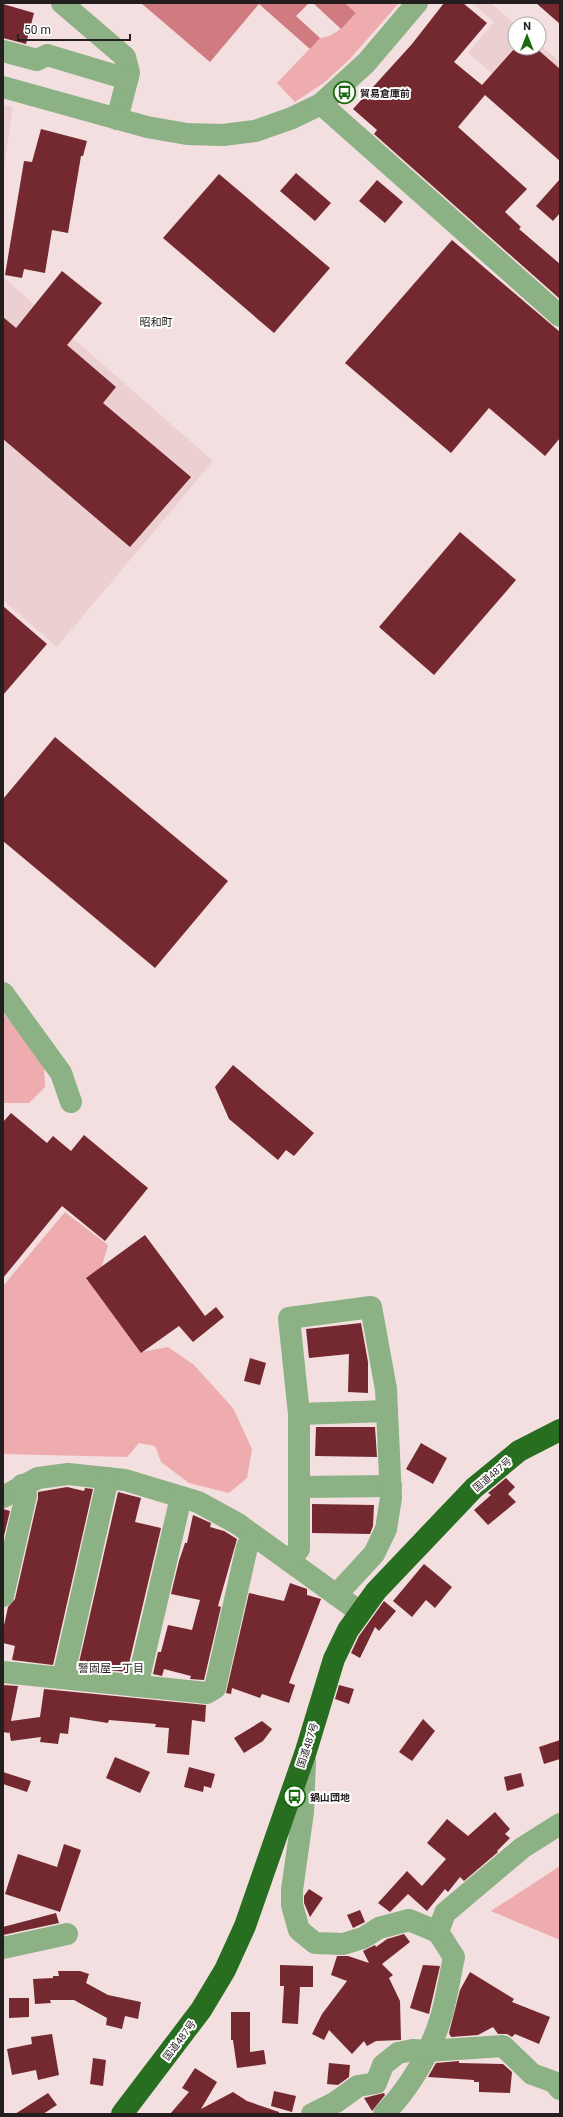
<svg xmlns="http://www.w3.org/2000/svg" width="563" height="2117" viewBox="0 0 563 2117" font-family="Roboto,'Noto Sans JP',sans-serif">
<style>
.built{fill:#eccfd0}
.green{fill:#efacae}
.water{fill:#cf7b7f}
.building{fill:#742931}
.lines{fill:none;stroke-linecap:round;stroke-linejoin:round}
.minor{stroke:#8bb185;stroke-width:22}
.highway{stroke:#286e20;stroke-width:22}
.labels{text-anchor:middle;stroke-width:4;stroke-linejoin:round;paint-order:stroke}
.poi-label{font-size:10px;font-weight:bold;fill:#251e1e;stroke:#fff;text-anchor:start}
.street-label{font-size:10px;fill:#251e1e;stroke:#fff}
.neighbourhood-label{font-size:11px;fill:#251e1e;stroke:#fff}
</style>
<rect width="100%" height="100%" fill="#f3dfdf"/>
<g class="built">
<path d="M472,3H491L515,24V48H539V44L560,62V131L468,53L494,22Z"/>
<path d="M3,105L13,107L3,174Z"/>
<path d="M3,277L213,461L57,647L3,600Z"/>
</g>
<g class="green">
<path d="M345,3H399L349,60L325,82L295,102L277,83L320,38C336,37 345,24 356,13Z"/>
<path d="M3,1013L44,1064L45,1087L29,1103H3Z"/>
<path d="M65,1212L108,1245L95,1291L142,1352L168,1347L194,1365L233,1408L252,1449L247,1478L229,1493L189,1483L161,1462L155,1446L139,1443L127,1457L3,1454V1286Z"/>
<path d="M560,1866V1940L491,1911Z"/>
</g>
<g class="water">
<path d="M141,3H309L296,16L320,38L310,49L259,4L210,62Z"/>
<path d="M313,3H345L356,13L341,29Z"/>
</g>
<g class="building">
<path d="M444,3H463L487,23L454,62L482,85L515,48H536L560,69V161L485,95L458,127L527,189L505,212L521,227L519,229L560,264V299L374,134L377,130L353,109L412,44Z"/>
<path d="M536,3H560V24Z"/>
<path d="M3,4L34,13L26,44L3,38Z"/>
<path d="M41,129L87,141L83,156H81L68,233L52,230L45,273L24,269L22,278L5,275L24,161L32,162Z"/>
<path d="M296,173L331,203L315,221L280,191Z"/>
<path d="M219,174L330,268L274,333L163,238Z"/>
<path d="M560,179V213L553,221L536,206Z"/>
<path d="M377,180L403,202L385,223L359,201Z"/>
<path d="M452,240L560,332V438L545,456L489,408L451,453L345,363Z"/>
<path d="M62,271L102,303L67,345L116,387L103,403L191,477L130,547L3,439V317L16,328Z"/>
<path d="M460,532L516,580L434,675L379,627Z"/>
<path d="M3,606L47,644L3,695Z"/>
<path d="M55,737L228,881L155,968L3,841V799Z"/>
<path d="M233,1065L314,1133L294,1156L286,1150L278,1160L229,1119L215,1087Z"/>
<path d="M11,1113L47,1143L53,1136L71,1151L84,1135L148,1188L105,1241L62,1206L3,1278V1122Z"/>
<path d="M145,1235L205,1316L216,1307L224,1317L193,1342L179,1326L141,1353L86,1278Z"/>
<path d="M361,1323L368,1362V1393L348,1392L349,1354L309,1358L306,1329Z"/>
<path d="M250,1358L266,1363L260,1385L244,1381Z"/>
<path d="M316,1427H375L377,1457L315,1456Z"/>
<path d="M421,1443L447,1458L433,1484L406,1469Z"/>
<path d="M506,1478L515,1487L508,1494L516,1502L488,1525L474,1510L491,1495L488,1493Z"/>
<path d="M67,1487L84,1491L85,1488L93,1489L53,1665L12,1660L15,1646L3,1643V1630L8,1607L15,1599L38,1498V1492Z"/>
<path d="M118,1492L141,1498L135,1522L161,1528L127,1672L78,1667Z"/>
<path d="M312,1504L374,1505L373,1526L370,1534L312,1533Z"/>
<path d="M3,1509L10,1511L3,1540Z"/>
<path d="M193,1515L211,1523L210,1527L224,1531L237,1539L218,1606L221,1607L204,1680L190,1679L191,1676L164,1669L162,1676L153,1674L158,1652H161L168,1625L192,1630L200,1600L171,1594L179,1561L185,1543H187Z"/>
<path d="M424,1564L452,1587L435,1608L426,1600L412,1617L393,1601Z"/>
<path d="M290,1583L307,1589V1595L321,1599L289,1683L295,1685L289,1703L262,1694L260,1698L232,1688L231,1694L226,1693L249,1593L284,1601Z"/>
<path d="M384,1601L396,1611L379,1631L375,1627L360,1658L351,1653L359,1636Z"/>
<path d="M3,1685L18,1686L11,1721L40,1717L44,1689L206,1705L205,1722L192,1720L189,1755L167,1753L169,1728L155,1727L156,1724L109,1720L108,1723L70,1717L68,1734L60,1733L58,1744L40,1742L41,1737L11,1741L9,1730V1733L3,1732Z"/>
<path d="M339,1685L354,1689L349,1704L335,1699Z"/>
<path d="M423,1719L435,1731L412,1761L399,1752Z"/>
<path d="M262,1721L272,1729L263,1741L244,1753L234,1738Z"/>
<path d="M560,1740V1759L544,1764L539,1747Z"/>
<path d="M115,1757L150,1772L140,1793L106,1778Z"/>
<path d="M189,1767L215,1774L211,1788L204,1786L203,1792L184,1787Z"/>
<path d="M3,1772L31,1781L27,1792L3,1784Z"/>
<path d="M521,1773L524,1786L507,1791L504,1777Z"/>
<path d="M495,1812L510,1829L505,1834L510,1838L497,1851L498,1852L464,1881L460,1877L448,1892L445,1889L427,1911L408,1894L390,1912L378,1903L407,1871L422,1886L446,1859L427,1843L447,1819L468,1836Z"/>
<path d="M64,1844L81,1850L60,1912L5,1894L18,1854L57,1867Z"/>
<path d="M309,1889L323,1898L310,1917L304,1903V1896Z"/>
<path d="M360,1910L365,1922L353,1928L347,1915Z"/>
<path d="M56,1913L59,1923L3,1935V1927Z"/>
<path d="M404,1934L410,1942L382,1964L393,1975L389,1978L400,2001L401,2040L376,2041L367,2046L364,2041L352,2054L329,2030L324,2040L312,2034L322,2014L347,1981L331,1975L337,1956H348L369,1963L363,1951L375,1945L376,1947L387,1939Z"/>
<path d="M280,1965L313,1966V1987H300L298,2024L282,2023L284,1986H280Z"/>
<path d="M423,1965L440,1966L429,2014L410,2008Z"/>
<path d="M58,1971H80L89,1974L86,1983L108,1995L141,2002L138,2019L125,2016L122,2029L106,2025L107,2018L74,2000H50L51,2003L35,2004L33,1979L53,1978V1976H59Z"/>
<path d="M470,1972L514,1999L512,2002L550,2017L539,2044L515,2034L512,2037L507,2034H498L493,2027L478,2035L451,2037L449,2033L460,1990Z"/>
<path d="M9,1998H29V2017L9,2018Z"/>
<path d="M231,2012H250V2052L264,2050L266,2064L237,2068L233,2040H231Z"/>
<path d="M52,2034L59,2075L38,2080L36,2070L12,2075L7,2049L32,2044L31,2037Z"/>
<path d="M93,2058L106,2060L103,2086L90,2084Z"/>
<path d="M459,2061V2063L503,2064L512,2072L510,2093L479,2092V2082H474V2080L428,2077L436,2063Z"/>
<path d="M329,2063L350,2065L349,2077L338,2085L327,2084Z"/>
<path d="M195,2068L217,2082L201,2109L233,2092L247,2101L279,2112V2114H170L189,2092L182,2088Z"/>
<path d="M274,2091L296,2096L292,2112L271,2106Z"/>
<path d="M48,2093L57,2105L43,2114H15Z"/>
<path d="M384,2093L385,2095L372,2111L364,2098Z"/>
</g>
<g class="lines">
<g class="minor">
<path d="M62,3L125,57L129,73L117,119"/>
<path d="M3,51L37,60L47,55L127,79"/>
<path d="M3,87L147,127L187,134L223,135L255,131L292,118L321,104L366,63L417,3"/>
<path d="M321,104L560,316"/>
<path d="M3,993L61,1073L71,1102"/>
<path d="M299,1414L387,1411"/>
<path d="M299,1487L391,1486"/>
<path d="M3,1497L38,1478L68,1474L125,1480L198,1502L238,1524L360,1612"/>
<path d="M289,1561L299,1549V1414L289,1318L371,1307L386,1389L391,1498L386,1529L374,1554L336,1595"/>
<path d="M3,1596L26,1495L22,1485"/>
<path d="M3,1672L207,1693L215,1688L247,1547L253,1536"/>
<path d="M63,1678L108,1478"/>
<path d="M137,1686L181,1497"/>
<path d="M305,1760L303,1812L292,1890V1905L299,1930L315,1943L343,1944L363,1938L379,1928L409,1920L438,1932L454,1957C450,1976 447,1995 442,2014C432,2050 410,2088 384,2114"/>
<path d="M438,1932L445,1913L522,1848L560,1824"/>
<path d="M3,1948L67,1934"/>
<path d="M312,2114L336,2102L358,2086L376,2083L383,2065L398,2053L413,2050L427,2051L503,2046L532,2074L554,2082L560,2089"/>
</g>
<path class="highway" d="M122,2114L201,2010L225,1970L245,1926L306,1751L334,1659L348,1630L376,1591L474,1488L519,1451L560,1430"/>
</g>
<defs>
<symbol id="bus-ring" viewBox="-11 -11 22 22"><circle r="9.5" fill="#fff" stroke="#186a0d" stroke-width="1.5"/><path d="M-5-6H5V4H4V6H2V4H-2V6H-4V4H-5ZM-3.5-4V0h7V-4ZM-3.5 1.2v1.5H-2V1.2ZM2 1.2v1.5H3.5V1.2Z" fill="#186a0d"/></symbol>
</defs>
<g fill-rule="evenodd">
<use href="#bus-ring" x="332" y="80" width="25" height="25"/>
<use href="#bus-ring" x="282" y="1784" width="25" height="25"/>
</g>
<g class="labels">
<g class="poi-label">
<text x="360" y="97">貿易倉庫前</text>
<text x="310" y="1801">鍋山団地</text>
</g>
<g class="street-label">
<text transform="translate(492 1474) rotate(-40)" y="4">国道487号</text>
<text transform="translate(307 1745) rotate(-72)" y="4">国道487号</text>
<text transform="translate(179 2040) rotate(-53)" y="4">国道487号</text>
</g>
<g class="neighbourhood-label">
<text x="156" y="326">昭和町</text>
<text x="111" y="1672">警固屋一丁目</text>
</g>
</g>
<rect width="563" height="2117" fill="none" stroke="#251e1e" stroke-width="8"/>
<g transform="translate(527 36)"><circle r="19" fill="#ffffff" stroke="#a8a5a5"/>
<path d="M0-3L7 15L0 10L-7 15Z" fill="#186a0d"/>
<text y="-6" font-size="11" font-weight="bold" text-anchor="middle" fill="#251e1e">N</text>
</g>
<path d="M18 34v6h112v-6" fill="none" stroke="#251e1e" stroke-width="2"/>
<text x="24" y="34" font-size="12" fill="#251e1e" stroke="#ffffff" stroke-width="3" paint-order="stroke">50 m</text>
</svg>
